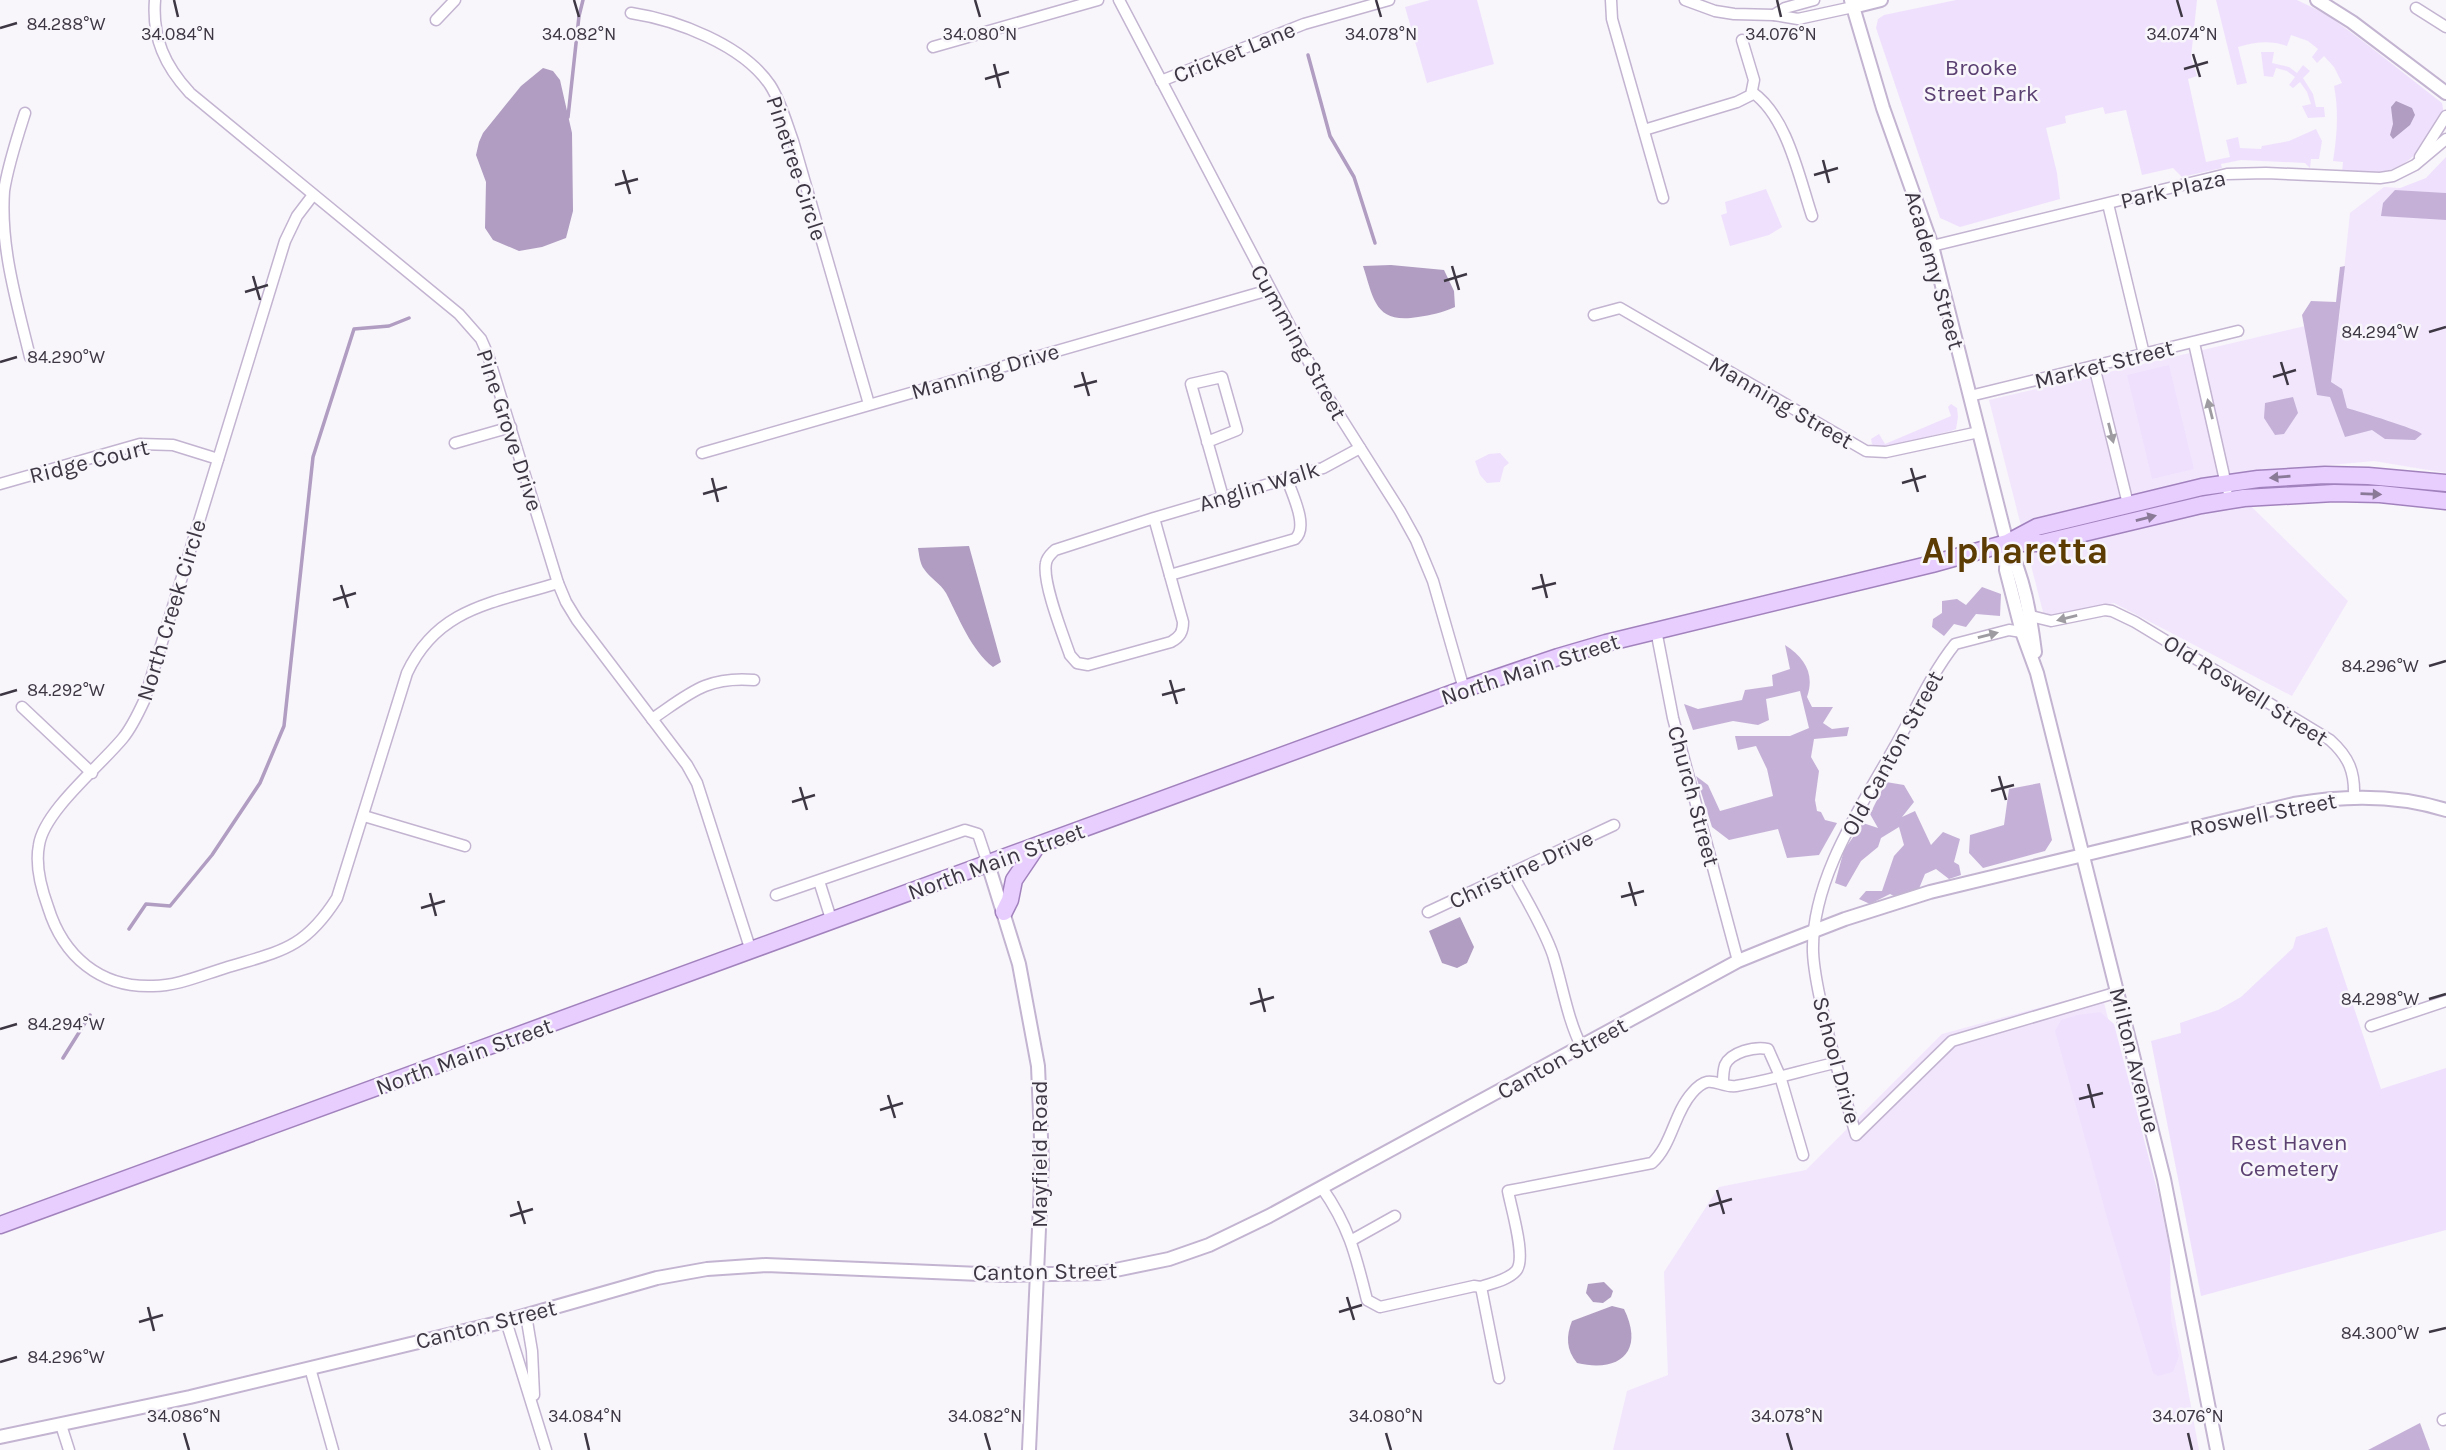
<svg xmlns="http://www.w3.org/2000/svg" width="2446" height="1450" viewBox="0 0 2446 1450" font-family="Karla,sans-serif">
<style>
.built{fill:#f2e6fd}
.green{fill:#efe1fd}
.forest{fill:#c5b1d7}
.water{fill:#b09dc1}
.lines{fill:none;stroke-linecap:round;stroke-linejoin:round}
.stream{stroke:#b09dc1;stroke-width:3.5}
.minor-casing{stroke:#c3b4d1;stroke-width:13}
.tertiary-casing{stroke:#c3b4d1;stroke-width:16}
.primary-casing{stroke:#a282bd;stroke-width:19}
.minor{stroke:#fff;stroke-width:10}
.tertiary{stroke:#fff;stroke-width:12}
.primary{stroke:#e8cdff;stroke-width:16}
.oneway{fill:#9e9ba1}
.oneway2{fill:#8a7a98}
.ticks{fill:none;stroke:#3d3743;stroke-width:2.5}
.labels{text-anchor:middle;stroke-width:5;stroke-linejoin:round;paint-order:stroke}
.street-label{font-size:23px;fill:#3d3743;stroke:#f8f5fb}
.park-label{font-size:23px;fill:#5b4072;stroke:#f8f5fb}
.town-label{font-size:37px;font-weight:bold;fill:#5d3c03;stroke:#f8f5fb}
.ticks-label{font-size:18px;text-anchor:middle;fill:#3d3743;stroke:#f8f5fb;stroke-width:5;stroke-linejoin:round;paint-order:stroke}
</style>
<rect width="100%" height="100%" fill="#f8f5fb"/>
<g class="built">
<path d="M2384,187L2446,191V473L2374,461L2219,475L2348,601L2292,696L2114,603L2045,620L1989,400L2339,318L2350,213Z"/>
<path d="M2101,991L2151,1187L2199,1450H1613L1627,1391L1668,1375L1664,1272L1719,1187L1806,1170L1942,1034Z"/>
</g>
<g class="green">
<path d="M1430,0H1477L1494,64L1427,83L1405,7Z"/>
<path d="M1956,0H2197L2191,57L2197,76L2188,79L2206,162L2230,157L2226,140L2238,137L2240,148L2261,149L2262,146L2289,141L2316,129L2322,141L2319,159H2311L2310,168L2305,163L2241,160L2221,164L2222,168L2182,177L2173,168L2142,175L2126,110L2105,114L2103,107L2065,116L2066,123L2046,128L2057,173L2060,199L1960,227L1940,218L1876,28L1878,19L1884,15Z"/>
<path d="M2216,0H2297L2326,14L2364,42L2442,103L2444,114C2414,162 2403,177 2342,173L2343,162L2333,161C2337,135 2339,112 2334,86L2342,83L2334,67L2324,56L2317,63L2312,57L2318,49L2308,41L2291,35L2287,46C2269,40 2256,42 2238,47L2247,83L2237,85Z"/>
<path d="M2261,52H2274L2272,63L2289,67L2297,73L2303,65L2310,71L2303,78L2313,94L2316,107H2324L2325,117L2308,118L2302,106L2311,104L2307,92L2300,82L2293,88L2289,85L2295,77L2287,71L2276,68L2273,77L2264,76Z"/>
<path d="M2446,157V193L2395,190L2426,178Z"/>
<path d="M1766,189L1782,227L1769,235L1730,246L1721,215L1727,213L1725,202Z"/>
<path d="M2169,365L2194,469L2152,479L2127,375Z"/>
<path d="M1951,404L1957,408L1958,417L1956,429L1951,431L1877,449L1872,444L1871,439L1879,434L1885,444L1951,416L1948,407Z"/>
<path d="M1500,453L1509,463L1504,467L1500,482L1487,483L1480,475L1475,461L1489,454Z"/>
<path d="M2327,927L2381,1089L2446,1068V1230L2201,1296L2151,1041L2181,1033L2180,1023L2218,1010L2241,997L2293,948L2296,937Z"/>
<path d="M2100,1012L2114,1024L2159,1197L2170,1251L2171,1320L2179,1356L2173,1372L2158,1376L2153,1373L2108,1221L2055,1031L2061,1020L2077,1015Z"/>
</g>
<g class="forest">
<path d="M2395,190L2446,193V220L2381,216L2383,203Z"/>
<path d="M2345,266L2331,382L2342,389L2347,408C2360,412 2417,429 2422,434L2415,440L2385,439L2372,430L2345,437L2330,397L2317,395L2302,315L2311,301L2336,302L2340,267Z"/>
<path d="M2293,397L2298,413L2284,434L2275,435L2264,418L2265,403Z"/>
<path d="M1982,587L2001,594L2000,616L1976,614L1966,627L1954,624L1944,636L1932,627L1933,619L1942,613V601L1957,599L1966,605Z"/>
<path d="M1785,645C1805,658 1815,674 1807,697L1812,707H1833L1823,723L1832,729L1849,727L1847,736L1814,739L1811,757L1819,771L1815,800L1817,811L1821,812L1825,820L1837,823L1819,855L1787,858L1778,829L1729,840L1712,827L1696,776L1708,785L1720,811L1773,796L1767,769L1756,746L1738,750L1735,736H1790L1809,728L1800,691L1766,699L1769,720L1758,725L1733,721L1693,730L1684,704L1698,709L1742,700L1745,690L1773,686L1772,675L1790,669Z"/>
<path d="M1886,782L1904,785L1914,802L1902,817L1915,811L1931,845L1943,832L1960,839L1954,862L1959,865L1961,875L1949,879L1936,869L1925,874L1918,891L1896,897L1890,894L1870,904L1859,899L1866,891H1882L1894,856L1904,845L1899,827L1881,838L1878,847L1861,861L1846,887L1835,883L1844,850L1863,823L1878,828L1870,814Z"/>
<path d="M2040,783L2052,840L2045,851L1983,868L1969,853L1970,835L2004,825L2009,789Z"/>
<path d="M2420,1423L2430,1450H2368Z"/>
</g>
<g class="water">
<path d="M543,68L553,71L560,80L572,133L573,211L566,238L542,247L519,251L493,240L485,228L486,182L476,155L479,142L483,133L521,86Z"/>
<path d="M2396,101L2412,108L2415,115L2410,125L2393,139L2390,135L2393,124L2391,107Z"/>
<path d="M1391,265L1444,270L1454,291L1455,307C1442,313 1431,315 1418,317C1375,324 1374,300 1363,266Z"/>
<path d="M969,546L1001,662L993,667C971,650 959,618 946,593C940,583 930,578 924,569C920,564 919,554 918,548Z"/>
<path d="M1460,917L1474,947L1467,963L1457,968L1442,963L1429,931Z"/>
<path d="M1604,1282L1613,1291L1611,1297L1603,1303L1593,1302L1586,1293L1588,1284Z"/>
<path d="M1612,1306L1624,1309C1645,1352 1619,1373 1577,1363C1566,1350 1566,1336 1572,1321Z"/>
</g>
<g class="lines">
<g class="stream">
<path d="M1308,55L1330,136L1354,177L1375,243"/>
<path d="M568,117L579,16L583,0"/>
<path d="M129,929L146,904L170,906L212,855L260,783L284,726L313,457L354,329L389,326L409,318"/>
<path d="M63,1058L90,1015"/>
</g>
<defs>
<g id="minor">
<path d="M155,0C152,38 165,66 190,93L459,314L481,339L488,355L558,583L566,602L577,620L687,765L697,783L751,951"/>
<path d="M1119,0L1324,391L1400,511L1416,540L1433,581L1464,689"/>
<path d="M1611,0L1612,19L1663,198"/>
<path d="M1685,0L1715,11L1734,14L1774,15L1798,19L1853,7"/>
<path d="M2416,8L2446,27"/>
<path d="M631,13C677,20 743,45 770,85C781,102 786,122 793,141L869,404"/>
<path d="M1774,15L1785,8L1814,0"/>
<path d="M436,20L455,0"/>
<path d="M933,47L1098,0"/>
<path d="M1161,81L1304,24L1389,0"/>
<path d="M1752,92C1787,116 1799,177 1812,216"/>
<path d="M25,113C17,138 8,165 4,191C0,247 17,303 30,357"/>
<path d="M1644,130L1737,102L1751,95L1754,80L1742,40"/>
<path d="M2420,157L2446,116"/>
<path d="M313,195L297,216L285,241L144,701C138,714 132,727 123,738C100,766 44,811 39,845C35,865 41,888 48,907C63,956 100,988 153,986C177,986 202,975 225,968C280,951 304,950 337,898L407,673C438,607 494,603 558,583"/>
<path d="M2108,204L2144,354"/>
<path d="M1932,246L2227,174L2266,173L2380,178L2393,176L2415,165L2446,139"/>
<path d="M1594,315L1620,308L1866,451L1886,452L1979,432"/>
<path d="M2194,343L2227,489"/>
<path d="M2094,366L2128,504"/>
<path d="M1970,396L2238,331"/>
<path d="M1207,442L1237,430L1222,377L1191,384L1223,497"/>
<path d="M455,443L511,427"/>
<path d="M702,453L1269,290"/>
<path d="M0,484L140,444L173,445L218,459"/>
<path d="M1154,518L1183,622C1183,632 1180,637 1171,642L1088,665L1077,663L1070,655C1063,635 1042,582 1046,563C1047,557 1051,554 1055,550L1154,518L1323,468L1360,448"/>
<path d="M1170,575L1295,539C1309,527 1292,494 1287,479"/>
<path d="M2031,616L2051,621L2105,610L2112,611L2135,622L2330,740C2349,757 2355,772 2354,797"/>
<path d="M1656,630L1673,718L1738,961"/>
<path d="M2022,632L2009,630L1955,644C1932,673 1916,709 1898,741C1863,804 1811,878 1813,952C1814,976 1820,998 1825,1021C1834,1059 1845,1097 1856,1135L1952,1041L2118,992"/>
<path d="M22,707L92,773"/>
<path d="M652,719C689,694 706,676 754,680"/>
<path d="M364,816L465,846"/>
<path d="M1512,873C1526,900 1543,926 1553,955C1563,987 1567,1018 1582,1048"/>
<path d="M819,881L832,922"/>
<path d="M776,895L965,830L978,834L988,864"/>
<path d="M1428,912L1614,825"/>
<path d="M2371,1026L2446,1001"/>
<path d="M1723,1083C1723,1077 1723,1071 1725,1065C1731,1052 1755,1046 1768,1049L1780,1076L1803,1155"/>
<path d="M1322,1188C1349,1226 1356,1256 1367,1300L1380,1307L1474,1286L1481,1287L1499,1378"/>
<path d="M1352,1240L1395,1216"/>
<path d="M1481,1287C1492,1283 1508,1280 1516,1271C1527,1259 1511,1208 1508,1191L1652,1163C1672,1145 1674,1113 1692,1093C1711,1071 1717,1088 1736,1086C1769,1081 1803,1070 1835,1063"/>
<path d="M526,1315L532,1351L534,1395"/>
<path d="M506,1321L546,1450"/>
<path d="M310,1368L333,1450"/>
<path d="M2443,1420L2446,1419"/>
<path d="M61,1425L69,1450"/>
</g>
<g id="tertiary">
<path d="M1851,0L1883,108L1932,246L2007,543C2024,578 2030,613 2035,652"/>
<path d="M2317,0L2352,22L2446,93"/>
<path d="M1853,7L1881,0"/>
<path d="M2007,543L2006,570L2022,632L2037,673L2164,1179L2217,1450"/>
<path d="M988,864L1019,964L1038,1066L1042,1162L1029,1450"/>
<path d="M0,1437L190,1397L506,1321L657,1278L707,1269L766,1265L1004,1275L1101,1273L1169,1259L1209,1245L1269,1216L1738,961L1770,948L1845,919L1930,892L2294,804C2345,795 2396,794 2446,810"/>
</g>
<g id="primary">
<path d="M2010,543H2042L2201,505L2244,498L2334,493L2380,494L2446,501"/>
<path d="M1004,912L1010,900L1014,880L1037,846"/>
<path d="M0,1225L1464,689L1558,657L1606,643L1932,564L2007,543L2037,527L2202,487L2258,479L2325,475L2368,476L2446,483"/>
</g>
</defs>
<use href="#minor" class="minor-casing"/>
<use href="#tertiary" class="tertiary-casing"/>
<use href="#primary" class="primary-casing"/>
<use href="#minor" class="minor"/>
<use href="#tertiary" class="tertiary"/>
<use href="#primary" class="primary"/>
</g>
<defs><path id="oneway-solid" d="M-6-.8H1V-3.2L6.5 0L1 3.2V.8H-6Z" transform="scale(1.75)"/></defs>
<g class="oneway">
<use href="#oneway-solid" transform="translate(2210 409) rotate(-104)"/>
<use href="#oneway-solid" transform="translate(2111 433) rotate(76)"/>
<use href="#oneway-solid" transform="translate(2067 618) rotate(166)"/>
<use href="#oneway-solid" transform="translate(1988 635) rotate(-14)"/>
</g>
<g class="oneway2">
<use href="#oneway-solid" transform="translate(2280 477) rotate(175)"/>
<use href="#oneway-solid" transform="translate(2371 494) rotate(2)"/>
<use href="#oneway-solid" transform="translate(2146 518) rotate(-14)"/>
</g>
<path class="ticks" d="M174,0L178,17M574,0L579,17M975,0L980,17M1376,0L1381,17M1777,0L1781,17M2177,0L2182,17M0,28L17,23M2193,54L2200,77M994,64L1000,88M2184,69L2208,62M985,79L1009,72M1823,160L1829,183M623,170L630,194M1814,175L1838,168M615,185L638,179M1452,266L1459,290M253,276L260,300M1444,281L1467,274M245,292L268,285M2429,332L2446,327M0,362L17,357M2281,362L2288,385M1082,372L1089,396M2273,377L2296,370M1074,387L1097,381M1911,468L1918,492M712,478L718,502M1902,483L1926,476M703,494L727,487M1541,574L1547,598M341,585L348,608M1532,589L1556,583M333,600L356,593M2429,666L2446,661M1170,680L1177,704M0,695L17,690M1162,695L1185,689M1999,776L2006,800M800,787L807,810M1991,791L2014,785M792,802L815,795M1629,882L1636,906M430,893L436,916M1621,897L1644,891M421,908L445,901M1259,988L1265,1012M2429,999L2446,994M1250,1004L1274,997M0,1029L17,1024M2088,1084L2094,1108M888,1095L895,1118M2079,1099L2103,1093M880,1110L903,1103M1717,1190L1724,1214M518,1201L525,1224M1709,1206L1732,1199M510,1216L533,1209M1347,1297L1354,1320M148,1307L154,1331M1339,1312L1362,1305M139,1322L163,1315M2429,1332L2446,1328M0,1362L17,1357M184,1433L189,1450M585,1433L589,1450M985,1433L990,1450M1386,1433L1391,1450M1787,1433L1792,1450M2188,1433L2192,1450"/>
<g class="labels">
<g class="street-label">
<text transform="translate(1234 52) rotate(-22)" y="8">Cricket Lane</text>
<text transform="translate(797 168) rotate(72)" y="8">Pinetree Circle</text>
<text transform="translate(2173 189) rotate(-13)" y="8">Park Plaza</text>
<text transform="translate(1935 270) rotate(74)" y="8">Academy Street</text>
<text transform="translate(1299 342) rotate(61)" y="8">Cumming Street</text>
<text transform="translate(2104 364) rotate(-14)" y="8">Market Street</text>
<text transform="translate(985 371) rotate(-16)" y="8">Manning Drive</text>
<text transform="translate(1781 402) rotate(30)" y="8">Manning Street</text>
<text transform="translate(510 430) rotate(72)" y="8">Pine Grove Drive</text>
<text transform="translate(89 461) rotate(-14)" y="8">Ridge Court</text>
<text transform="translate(1259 486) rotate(-17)" y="8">Anglin Walk</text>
<text transform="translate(171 610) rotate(-73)" y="8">North Creek Circle</text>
<text transform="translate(1530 669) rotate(-18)" y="8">North Main Street</text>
<text transform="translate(2246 690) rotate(32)" y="8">Old Roswell Street</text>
<text transform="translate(1892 753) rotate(-61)" y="8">Old Canton Street</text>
<text transform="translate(1694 796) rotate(75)" y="8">Church Street</text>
<text transform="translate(2263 814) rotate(-11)" y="8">Roswell Street</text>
<text transform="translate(996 861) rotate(-20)" y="8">North Main Street</text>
<text transform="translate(1521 869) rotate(-25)" y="8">Christine Drive</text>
<text transform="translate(464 1056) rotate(-20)" y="8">North Main Street</text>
<text transform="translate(1562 1058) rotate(-29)" y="8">Canton Street</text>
<text transform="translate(1837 1060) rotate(75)" y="8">School Drive</text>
<text transform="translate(2135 1060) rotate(76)" y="8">Milton Avenue</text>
<text transform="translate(1039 1154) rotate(-90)" y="8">Mayfield Road</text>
<text transform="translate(1045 1271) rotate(-1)" y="8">Canton Street</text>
<text transform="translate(486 1324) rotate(-14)" y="8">Canton Street</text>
</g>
<g class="park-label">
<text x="1981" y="75">Brooke<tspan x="1981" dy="26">Street Park</tspan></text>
<text x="2289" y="1150">Rest Haven<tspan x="2289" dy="26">Cemetery</tspan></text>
</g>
<g class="town-label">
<text x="2015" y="563">Alpharetta</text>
</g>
</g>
<g class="ticks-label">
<text x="66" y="30">84.288°W</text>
<text x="178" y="40">34.084°N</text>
<text x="579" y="40">34.082°N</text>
<text x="980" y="40">34.080°N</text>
<text x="1381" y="40">34.078°N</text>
<text x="1781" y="40">34.076°N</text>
<text x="2182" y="40">34.074°N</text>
<text x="2380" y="338">84.294°W</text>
<text x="66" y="363">84.290°W</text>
<text x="2380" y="672">84.296°W</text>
<text x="66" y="696">84.292°W</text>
<text x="2380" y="1005">84.298°W</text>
<text x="66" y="1030">84.294°W</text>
<text x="2380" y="1339">84.300°W</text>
<text x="66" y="1363">84.296°W</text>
<text x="184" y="1422">34.086°N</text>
<text x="585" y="1422">34.084°N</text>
<text x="985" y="1422">34.082°N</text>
<text x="1386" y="1422">34.080°N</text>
<text x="1787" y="1422">34.078°N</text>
<text x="2188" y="1422">34.076°N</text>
</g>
</svg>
